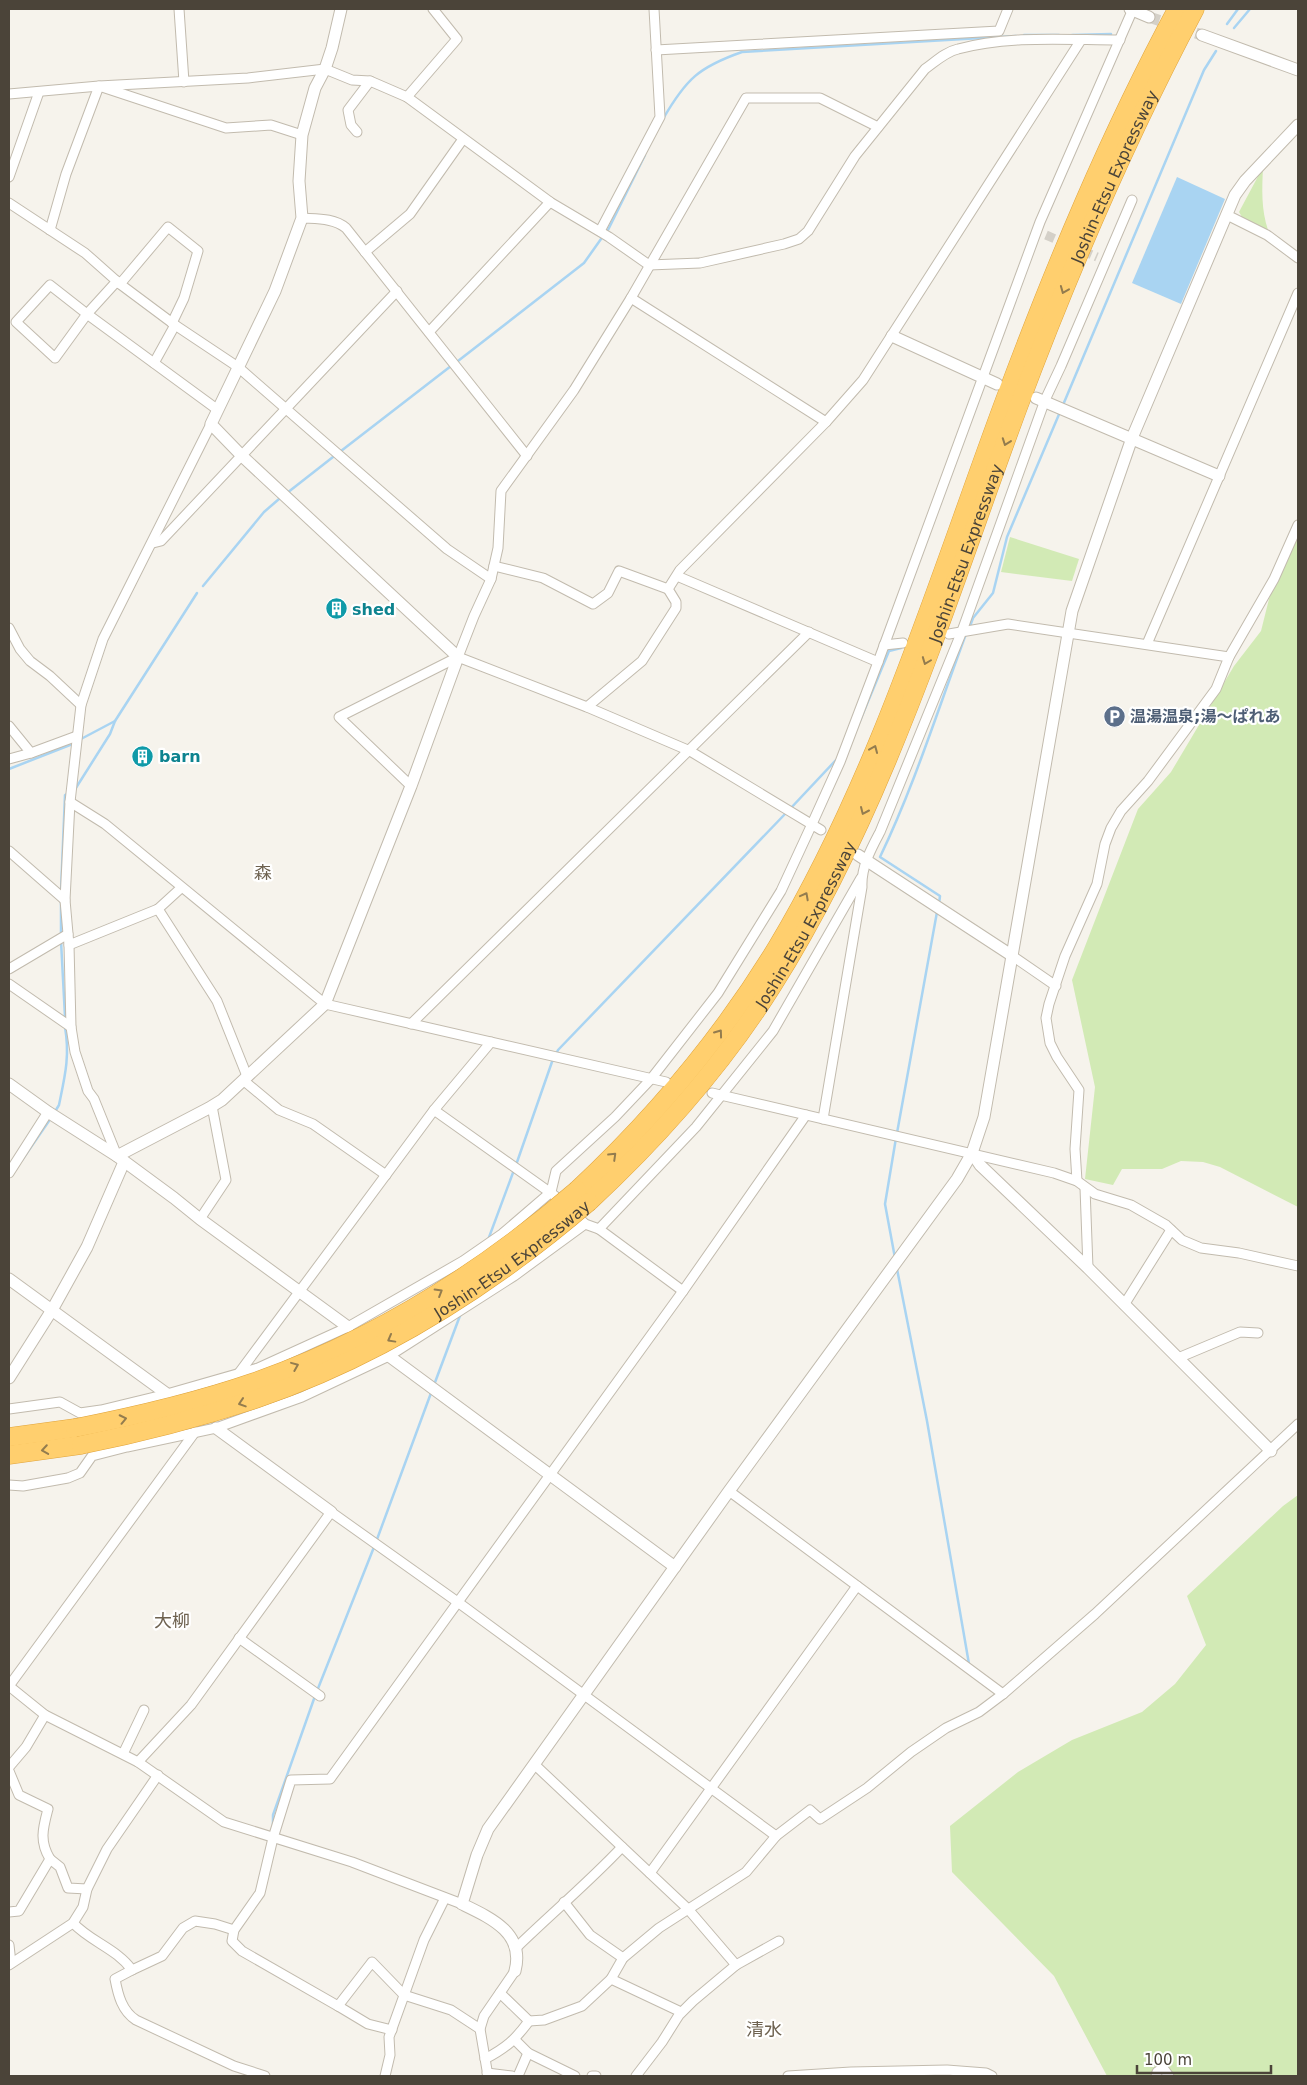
<svg xmlns="http://www.w3.org/2000/svg" width="1307" height="2085" viewBox="0 0 1307 2085" font-family="'DejaVu Sans','Noto Sans JP',sans-serif">
<style>
.green{fill:#d2eab5}
.water{fill:#a9d4f2}
.lines{fill:none;stroke-linecap:round;stroke-linejoin:round}
.stream{stroke:#a9d4f2;stroke-width:2.5}
.minor-tunnel{stroke:#d4d0c8;stroke-width:9;stroke-dasharray:9 4.5;stroke-linecap:butt}
.tertiary-tunnel{stroke:#d4d0c8;stroke-width:11;stroke-dasharray:11 5.5;stroke-linecap:butt}
.minor-casing{stroke:#c2bbae;stroke-width:11}
.tertiary-casing{stroke:#c2bbae;stroke-width:13}
.motorway-casing{stroke:#e0a43c;stroke-width:19}
.minor{stroke:#fff;stroke-width:9}
.tertiary{stroke:#fff;stroke-width:11}
.motorway{stroke:#ffcf6e;stroke-width:18}
.motorway-bridge-casing{stroke:#e0a43c;stroke-width:19;stroke-linecap:butt}
.motorway-bridge{stroke:#ffcf6e;stroke-width:18}
.oneway{stroke:#937c4e}
.labels{text-anchor:middle;stroke-width:4.5;stroke-linejoin:round;paint-order:stroke}
.street-label{font-size:16px;fill:#4b4439;stroke:#fff}
.culture-label{font-size:16px;font-weight:bold;fill:#0d838f;stroke:#fff;text-anchor:start}
.service-label{font-size:16px;font-weight:bold;fill:#4e5e75;stroke:#fff;text-anchor:start}
.neighbourhood-label{font-size:18px;fill:#6e6250;stroke:#fff}
</style>
<rect width="100%" height="100%" fill="#f6f3ec"/>
<g class="green">
<path d="M1263,167C1262,189 1261,209 1268,230L1242,217L1239,212Z"/>
<path d="M1298,522V1207L1220,1167L1203,1162L1181,1161L1162,1169H1122L1113,1185L1085,1179L1095,1087L1072,980L1138,809L1171,772L1234,666L1261,631L1274,579Z"/>
<path d="M1010,537L1079,559L1072,581L1001,572Z"/>
<path d="M1298,1495V2076H1107L1054,1976L952,1872L950,1826L1018,1772L1072,1740L1142,1712L1175,1684L1206,1645L1187,1596L1283,1506Z"/>
</g>
<path class="water" d="M1177,177L1225,199L1181,304L1132,283Z"/>
<g class="lines">
<g class="stream">
<path d="M1227,24L1238,9"/>
<path d="M1234,28L1250,9"/>
<path d="M1024,35H1059"/>
<path d="M1072,35L1111,34"/>
<path d="M663,119C686,79 699,67 742,52L1016,36"/>
<path d="M608,230L645,155"/>
<path d="M458,361L584,263L601,239"/>
<path d="M1063,405L1204,70L1216,51"/>
<path d="M341,451L451,366"/>
<path d="M287,493L333,457"/>
<path d="M203,586L264,512L279,499"/>
<path d="M969,629L973,618L993,593L1007,537L1060,412"/>
<path d="M81,739L115,721L197,593"/>
<path d="M849,747L889,651L901,648"/>
<path d="M9,769L70,745"/>
<path d="M74,791L110,734L115,721"/>
<path d="M790,809L836,760"/>
<path d="M61,891L65,795L69,793"/>
<path d="M939,904L940,896L880,857C915,784 938,709 966,634"/>
<path d="M61,936V901"/>
<path d="M61,941L65,1017"/>
<path d="M556,1054L558,1050L786,813"/>
<path d="M56,1110L59,1105C65,1076 70,1056 65,1027"/>
<path d="M897,1133L937,912"/>
<path d="M22,1160L51,1118"/>
<path d="M516,1165L553,1059"/>
<path d="M488,1240L514,1170"/>
<path d="M895,1258L885,1204L896,1138"/>
<path d="M897,1269L927,1421L969,1664"/>
<path d="M434,1385L461,1313"/>
<path d="M317,1691L376,1542L431,1393"/>
<path d="M273,1825V1815L315,1696"/>
</g>
<path class="minor-tunnel" d="M1046,235L1097,257"/>
<path class="tertiary-tunnel" d="M1149,17L1202,35"/>
<defs>
<g id="minor">
<path d="M179,9L184,82"/>
<path d="M656,50L999,31L1008,9"/>
<path d="M9,94L99,86L248,78L325,69L352,80L370,81L407,97L550,202L609,237L649,265L700,263L784,244L799,239L808,231L855,156L925,69C935,62 945,52 958,49C1009,35 1067,40 1120,40"/>
<path d="M407,97L457,39L433,9"/>
<path d="M357,132L351,125L348,110L370,81"/>
<path d="M9,177L39,92"/>
<path d="M9,203L85,253L120,284L175,325L238,367L447,549L491,579"/>
<path d="M1227,215L1267,235L1298,258"/>
<path d="M302,218C317,219 334,218 346,228L527,456"/>
<path d="M50,230L66,174L99,86L226,128L271,125L302,135"/>
<path d="M600,231L660,117L654,9"/>
<path d="M365,252L410,214L463,139"/>
<path d="M117,281L87,314L218,410"/>
<path d="M120,284L168,227L198,251L184,298L172,323"/>
<path d="M50,285L87,314L55,358L16,322Z"/>
<path d="M631,298L826,422"/>
<path d="M429,332L550,202"/>
<path d="M154,363L175,325"/>
<path d="M153,543L161,541L397,291"/>
<path d="M494,566L543,578L593,604L608,593L619,571L668,589"/>
<path d="M677,576L878,662"/>
<path d="M9,628L20,649L30,661L50,676L81,705"/>
<path d="M949,634L1008,624L1229,657"/>
<path d="M1147,644L1298,293"/>
<path d="M884,645L903,643"/>
<path d="M458,657L587,707L690,751L821,830"/>
<path d="M587,707L642,661L676,608V602L668,589L680,570L826,422L863,380L1081,40"/>
<path d="M9,726L31,753L77,736"/>
<path d="M9,759L31,753"/>
<path d="M411,786L339,717L458,657L474,616L491,579L498,548L501,491L574,390L631,298L746,98H820L878,127"/>
<path d="M70,802L105,824L325,1004L666,1082"/>
<path d="M9,851L65,900"/>
<path d="M158,909L217,1001L247,1076"/>
<path d="M69,945L158,909L181,888"/>
<path d="M1011,955L1056,986"/>
<path d="M9,969L68,934"/>
<path d="M9,984L71,1027"/>
<path d="M411,1024L809,632"/>
<path d="M243,1080L279,1110L313,1124L386,1175"/>
<path d="M712,1093L1054,1173L1077,1181L1095,1194L1131,1205L1166,1225L1182,1240L1201,1248L1239,1253L1298,1266"/>
<path d="M434,1110L555,1196"/>
<path d="M823,1119L862,887C861,867 871,849 880,832L962,631L1045,400L1061,366L1132,200"/>
<path d="M117,1156L94,1099L88,1091L75,1052L71,1027L69,945L65,900L70,802L81,705L103,639L211,424"/>
<path d="M9,1173L48,1112"/>
<path d="M1077,1181L1075,1149L1079,1090L1057,1057L1050,1043L1046,1018L1049,1004L1065,956L1097,884L1105,844L1111,828L1121,811L1148,781L1216,689L1229,657L1274,579L1298,525"/>
<path d="M1085,1188L1088,1268"/>
<path d="M200,1219L226,1180L212,1106"/>
<path d="M581,1220L585,1224L599,1229L683,1291"/>
<path d="M599,1229L696,1127L773,1031L861,878"/>
<path d="M1124,1305L1171,1230"/>
<path d="M1178,1358L1240,1332L1258,1333"/>
<path d="M239,1373L434,1110L491,1042"/>
<path d="M9,1409L60,1402L80,1413L101,1410L167,1394L258,1368L348,1327L463,1261L502,1234L551,1192L556,1171L615,1117L651,1079L718,993L781,891L812,824L840,762L878,662L1040,222L1133,9"/>
<path d="M9,1485L23,1486L68,1478L80,1473L92,1456L127,1447L216,1428L302,1397L389,1356L514,1276L585,1224"/>
<path d="M729,1491L1003,1694"/>
<path d="M239,1638L320,1696"/>
<path d="M9,1686L45,1715L138,1762L224,1822L352,1862L462,1904"/>
<path d="M9,1686L195,1432"/>
<path d="M123,1754L144,1710"/>
<path d="M138,1762L191,1705L331,1512L459,1603L776,1836"/>
<path d="M534,1764L688,1909L736,1965"/>
<path d="M9,1767L26,1747L45,1715"/>
<path d="M9,1771L19,1795L48,1809C43,1828 39,1841 50,1859"/>
<path d="M650,1873L857,1586"/>
<path d="M564,1902L590,1935L623,1958"/>
<path d="M9,1912L19,1911L50,1859L60,1867L68,1888L87,1889"/>
<path d="M73,1923C91,1942 117,1949 132,1970L115,1979C118,1995 122,2011 136,2020L234,2066L265,2076"/>
<path d="M9,1945L11,1963"/>
<path d="M517,1947C552,1913 589,1882 622,1847"/>
<path d="M9,1965L73,1923L83,1907L87,1889L107,1849L158,1775"/>
<path d="M132,1970L162,1956L183,1928L195,1921L215,1924L234,1930"/>
<path d="M611,1979L681,2012"/>
<path d="M500,1993L529,2021L544,2020L582,2006L611,1979L623,1958L659,1928L746,1872L776,1836L810,1810L820,1819L867,1788L911,1752L946,1728L979,1712L1003,1694L1095,1614L1298,1424"/>
<path d="M338,2006L368,2024L392,2030"/>
<path d="M480,2029L451,2010L404,1995L372,1962L338,2006L242,1951L232,1941L234,1930L260,1893L273,1838L291,1780L330,1779L683,1291L806,1115"/>
<path d="M515,2040L528,2053L575,2076"/>
<path d="M485,2059C506,2048 515,2040 529,2021"/>
<path d="M487,2073L512,2076"/>
<path d="M385,2076L390,2055L389,2037L424,1940L445,1898"/>
<path d="M488,2076L480,2029L484,2016L515,1971"/>
<path d="M518,2076L528,2053"/>
<path d="M592,2076H596"/>
<path d="M636,2076L662,2042L679,2015L693,2001L736,1965L779,1941"/>
<path d="M788,2076L851,2072L947,2070L986,2073L992,2076"/>
<path d="M1156,2076L1157,2072L1163,2068L1169,2076"/>
</g>
<g id="tertiary">
<path d="M1130,9L1149,17"/>
<path d="M1202,35L1298,70"/>
<path d="M892,336L997,384"/>
<path d="M1036,398L1219,476"/>
<path d="M858,855L1011,955"/>
<path d="M9,1084L48,1112L117,1156L174,1198L200,1219L348,1327"/>
<path d="M972,1153L980,1165L1088,1268L1271,1451"/>
<path d="M117,1156L209,1108L222,1100L325,1004L411,786L458,657L242,456L211,424L275,291L302,218L299,181L302,135L315,88L325,69L332,48L341,9"/>
<path d="M9,1279L167,1394"/>
<path d="M389,1356L675,1567"/>
<path d="M9,1378L52,1310L87,1247L124,1162"/>
<path d="M216,1428L331,1512"/>
<path d="M515,1971C525,1933 491,1918 462,1904L477,1855L488,1829L729,1491L957,1179L972,1153L984,1117L1072,611L1132,438L1235,195L1245,181L1298,125"/>
</g>
<g id="motorway">
<path d="M577,1190C656,1116 721,1039 777,947C878,778 936,585 1004,402C1054,268 1109,135 1177,9"/>
<path id="s1" d="M589,1202C659,1137 722,1066 773,985C885,807 946,602 1019,405C1070,269 1127,137 1195,9"/>
<path d="M9,1437L75,1428"/>
<path d="M9,1455L81,1445"/>
</g>
</defs>
<use href="#minor" class="minor-casing"/>
<use href="#tertiary" class="tertiary-casing"/>
<use href="#motorway" class="motorway-casing"/>
<use href="#minor" class="minor"/>
<use href="#tertiary" class="tertiary"/>
<use href="#motorway" class="motorway"/>
<defs>
<g id="motorway-bridge">
<path d="M75,1428C136,1416 196,1402 254,1382C374,1340 482,1272 577,1190"/>
<path id="s2" d="M81,1445C141,1433 199,1418 256,1399C379,1357 491,1286 589,1202"/>
</g>
</defs>
<use href="#motorway-bridge" class="motorway-bridge-casing"/>
<use href="#motorway-bridge" class="motorway-bridge"/>
</g>
<defs><path id="oneway-chevron" d="M-2-3.5L2.5 0L-2 3.5" fill="none" stroke-width="1.6" stroke-linecap="round" stroke-linejoin="round" transform="scale(1.25)"/></defs>
<g class="oneway">
<use href="#oneway-chevron" transform="translate(1064 290) rotate(112)"/>
<use href="#oneway-chevron" transform="translate(1006 442) rotate(110)"/>
<use href="#oneway-chevron" transform="translate(926 661) rotate(111)"/>
<use href="#oneway-chevron" transform="translate(874 749) rotate(-67)"/>
<use href="#oneway-chevron" transform="translate(864 811) rotate(114)"/>
<use href="#oneway-chevron" transform="translate(805 896) rotate(-62)"/>
<use href="#oneway-chevron" transform="translate(719 1033) rotate(-54)"/>
<use href="#oneway-chevron" transform="translate(613 1156) rotate(-44)"/>
<use href="#oneway-chevron" transform="translate(439 1292) rotate(-31)"/>
<use href="#oneway-chevron" transform="translate(391 1339) rotate(151)"/>
<use href="#oneway-chevron" transform="translate(295 1366) rotate(-22)"/>
<use href="#oneway-chevron" transform="translate(242 1403) rotate(162)"/>
<use href="#oneway-chevron" transform="translate(123 1419) rotate(-12)"/>
<use href="#oneway-chevron" transform="translate(45 1450) rotate(171)"/>
</g>
<defs>
<symbol id="building-disc" viewBox="-11 -11 22 22"><circle r="9.5" fill="#0f9aa8" stroke="#fff"/><path d="M-4-6H4V6H1V3H-1V6H-4ZM-2.5-4.3h1.7v1.8h-1.7ZM.8-4.3h1.7v1.8H.8ZM-2.5-1h1.7V.8h-1.7ZM.8-1h1.7V.8H.8Z" fill="#fff"/></symbol>
<symbol id="parking-disc" viewBox="-11 -11 22 22"><circle r="9.5" fill="#5c6f8a" stroke="#fff"/><path d="M-3.5-5.5H1a3.5 3.5 0 0 1 0 7H-1V5.5H-3.5ZM-1-3.4V-.6H.8a1.4 1.4 0 0 0 0-2.8Z" fill="#fff"/></symbol>
</defs>
<g fill-rule="evenodd">
<use href="#building-disc" x="324" y="596" width="25" height="25"/>
<use href="#parking-disc" x="1102" y="704" width="25" height="25"/>
<use href="#building-disc" x="130" y="744" width="25" height="25"/>
</g>
<g class="labels">
<g class="street-label">
<text dy="6" stroke="none"><textPath href="#s1" startOffset="1164">Joshin-Etsu Expressway</textPath></text>
<text dy="6" stroke="none"><textPath href="#s1" startOffset="759">Joshin-Etsu Expressway</textPath></text>
<text dy="6" stroke="none"><textPath href="#s1" startOffset="354">Joshin-Etsu Expressway</textPath></text>
<text dy="6" stroke="none"><textPath href="#s2" startOffset="474">Joshin-Etsu Expressway</textPath></text>
</g>
<g class="culture-label">
<text x="352" y="615">shed</text>
<text x="159" y="762">barn</text>
</g>
<g class="service-label">
<text x="1130" y="722">温湯温泉;湯〜ぱれあ</text>
</g>
<g class="neighbourhood-label">
<text x="263" y="879">森</text>
<text x="172" y="1627">大柳</text>
<text x="764" y="2036">清水</text>
</g>
</g>
<rect width="1307" height="2085" fill="none" stroke="#4b4439" stroke-width="20"/>
<path d="M1137 2065v8h134v-8" fill="none" stroke="#4b4439" stroke-width="2.5"/>
<text x="1144" y="2065" font-size="15" fill="#4b4439" stroke="#ffffff" stroke-width="4" paint-order="stroke">100 m</text>
</svg>
